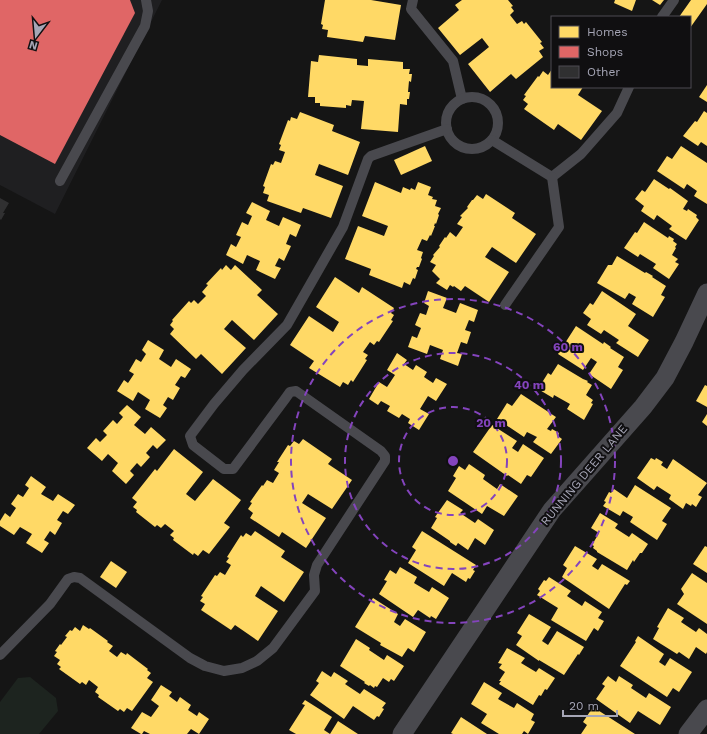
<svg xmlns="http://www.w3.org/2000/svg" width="707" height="734" viewBox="0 0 707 734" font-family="'Work Sans',sans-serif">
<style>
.built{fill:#1f1f21}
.green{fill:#1d241f}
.homes{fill:#ffd966}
.shops{fill:#e06666}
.building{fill:#303031}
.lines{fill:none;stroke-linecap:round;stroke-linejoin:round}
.service{stroke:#49494e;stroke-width:10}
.minor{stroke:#49494e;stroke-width:19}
.ring{fill:none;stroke:#8444bd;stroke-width:2;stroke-dasharray:7 5}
.labels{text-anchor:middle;stroke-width:4;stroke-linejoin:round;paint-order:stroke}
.street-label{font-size:12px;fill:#a6a6b6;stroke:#100f11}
.centre{fill:#8444bd;stroke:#100f11;stroke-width:2}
.ring-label{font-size:12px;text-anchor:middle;font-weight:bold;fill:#8444bd;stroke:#100f11;stroke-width:4;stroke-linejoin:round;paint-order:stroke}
</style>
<rect width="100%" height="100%" fill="#151515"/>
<path class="built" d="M0,0H162L55,214L0,185Z"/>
<path class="green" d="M30,677L56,698L58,711L39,734H0V702L18,678Z"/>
<g class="homes">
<path d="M325,0H371L401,5L395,40L365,36L363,42L327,37L328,30L322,29L323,25L321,24Z"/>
<path d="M462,0H508L513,6L511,7L514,11L510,15L517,24L522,21L524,24L526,22L542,42L540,43L544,48L539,51L543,57L516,79L511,74L490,92L468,64L489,47L482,38L460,55L438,28L459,10L455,5Z"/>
<path d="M615,0H636L632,11L614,3Z"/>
<path d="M652,0H664L660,5Z"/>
<path d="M691,0H707V4L690,28V17H679Z"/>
<path d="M319,55L357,59V65L368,66V59L403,62V69H410L409,74H412L411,82L409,81L408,92H410L409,99H407V105L400,104L398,132L361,129L364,101L352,100L351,106L346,105V108L320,106V103H315V97H308L311,61L318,62Z"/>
<path d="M552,69V87H583L578,95L602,111L581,140L558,124L554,130L524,109L528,104L523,100L526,96L524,95L538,76L539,77L543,71L548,75Z"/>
<path d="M707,85V102L699,97Z"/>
<path d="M704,111L707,113V146L701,142L698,146L683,136L695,121L697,122Z"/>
<path d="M300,112L334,125L332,131L360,142L348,175L319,164L315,175L343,186L331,218L303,208L301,213L267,201L269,195L263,193L265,187L263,186L271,164L273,165L275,161L281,163L285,152L279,150L281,145L279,144L288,120L290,121L291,117L297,119Z"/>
<path d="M425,146L432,161L401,175L394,160Z"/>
<path d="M681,146L707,163V204L694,196L697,191L687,184L684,189L657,171L667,156L672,159Z"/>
<path d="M654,179L669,189L670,188L688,201L683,209L687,211L688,209L697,215L696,217L699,220L686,240L669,229L672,226L657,215L654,220L641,211L644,206L635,199L642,190L645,192Z"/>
<path d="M375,182L401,193L403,187L410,190L411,188L415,190L418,182L431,187L428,195L433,197L432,199L437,200L435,206L441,208L438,214L439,215L436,224L435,223L434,226H435L431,236L430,235L427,241L422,239L417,250L423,252L421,258L422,259L419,267H417L416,269L418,270L415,279L413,278L410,285L404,282L402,288L369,275L371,269L345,259L358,226L384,236L388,226L362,216Z"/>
<path d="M486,194L515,213L512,218L536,234L516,263L492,247L485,257L509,272L489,302L465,286L461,291L454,286L453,287L450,285L447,290L436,283L440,279L432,271L436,265L430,262L434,256L433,255L440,247L439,246L445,237L446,238L450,232L456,237L463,227L457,224L462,217L460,216L468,208L467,207L472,200H473L477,195L483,199Z"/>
<path d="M252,202L270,211L266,220L279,226L283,217L301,225L296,237L290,234L286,244L291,246L284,261L279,258L275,266L281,268L275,279L256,270L260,261L247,255L243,264L226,255L231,244L236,247L241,237L236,235L242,222L248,225L252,216L246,213Z"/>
<path d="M644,222L668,238L669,236L674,239L673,241L677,244L675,247L676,248L672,255L678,259L675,262L679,264L669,279L653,268L656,264L640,254L638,257L624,248L635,232L637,233Z"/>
<path d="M617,256L645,273L646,272L653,276L652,277L666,286L661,295L665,297L653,317L632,304L636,297L629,293L625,299L597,283L608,265H612Z"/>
<path d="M226,265L231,270L235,265L262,290L257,295L278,314L254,340L232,320L224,329L246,348L222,374L201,354L196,359L170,334L174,329L170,325L173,321L172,320L189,301L191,303L194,300L198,304L206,296L202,292L208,285L206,284L221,268L222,270Z"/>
<path d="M335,277L359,293L362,287L394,308L391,313L394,315L391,320L393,321L379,342L377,341L374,345L370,342L363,352L368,355L365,359L367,360L353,382L351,380L348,385L343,382L340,387L309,368L314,361L290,345L309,316L333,332L339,322L316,307Z"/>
<path d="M428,291L447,298L443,308L456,313L460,303L478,310L474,322L469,320L465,330L471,332L467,344L461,342L457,353L462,354L458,366L440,359L443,350L430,345L427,354L408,347L412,336L417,338L421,328L415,325L420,313L426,315L429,306L424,303Z"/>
<path d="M602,291L636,314L628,326L649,340L638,357L616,343L619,340L604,330L601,334L587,325L591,319L583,313L590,303L593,305Z"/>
<path d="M576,326L603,344L604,342L611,347L610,348L624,357L618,367L623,370L611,389L589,374L597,362L591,358L583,370L558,354Z"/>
<path d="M148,340L164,350L159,359L171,367L176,359L191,369L185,378L181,376L175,385L180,388L173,400L168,397L163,405L167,408L160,418L145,409L150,400L138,392L133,401L117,391L124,380L128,383L134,374L129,371L136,359L141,362L146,354L142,350Z"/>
<path d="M397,353L407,360L404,364L413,370L416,365L427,372L424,377L433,383L436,378L447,384L436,401L428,396L420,409L429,414L419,430L408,423L410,419L402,414L399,418L387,411L390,406L381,401L378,405L369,399L379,382L387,387L395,375L387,370Z"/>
<path d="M558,364L583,379L588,381L587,382L592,385L586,395L593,400L591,403L593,404L584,420L567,409L570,404L554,395L553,398L538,389L548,373L551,375Z"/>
<path d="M705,385L707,386V407L696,401Z"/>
<path d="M521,394L556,417L547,429L551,431L552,429L559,433L558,436L562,439L551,454L533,442L537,437L527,432L524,437L497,419L507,403L512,406Z"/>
<path d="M127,405L141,417L134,425L145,434L151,427L166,440L157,449L153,445L146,453L150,457L141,467L137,463L130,471L134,475L126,484L112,471L118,463L108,454L102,461L87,448L96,438L100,442L107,435L103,431L113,420L117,424L123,417L119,413Z"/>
<path d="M707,414V426L702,422Z"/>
<path d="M492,425L517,441L512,448L518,452L523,444L544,458L531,477L527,475L521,484L508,475L507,476L473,452Z"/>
<path d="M303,439L332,459L328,464L352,480L332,509L308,494L302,503L326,518L306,548L282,532L279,537L250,518L253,513L248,509L252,503L250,502L262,485L263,486L267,480L273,483L279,473L274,470L279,462H277L288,445L290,446L294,441L299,444Z"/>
<path d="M174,449L203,472L186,494L195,501L213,479L241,500L224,523L230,527L209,554L203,550L198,556L194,553L193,555L173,540L174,538L170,535L174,531L165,524L161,528L157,525L155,527L136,512L137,510L133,507L137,502L132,498L155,469L157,471Z"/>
<path d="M651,458L655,460L656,458L663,462L661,465L667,469L673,459L707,483L698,495L702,497L696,507L692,504L691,506L686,503L683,509L669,499L671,495L657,486L654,490L637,478Z"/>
<path d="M469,464L485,475L483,479L497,489L500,484L518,496L504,516L487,506L482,514L448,491L456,478L453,476L459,466L465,470Z"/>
<path d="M31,476L46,487L41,494L53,501L58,494L75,505L68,514L63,511L57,520L62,523L55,535L50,531L44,540L49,543L42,553L26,543L32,534L20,527L14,535L0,526V521L5,513L10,517L16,508L11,504L18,494L23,497L29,488L25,485Z"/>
<path d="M635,485L671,508L662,521L667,524L657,540L630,522L633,517L623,511L620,516L603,506L606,502L604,501L609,492L611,493L614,489L627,498Z"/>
<path d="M447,500L463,510L460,513L475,523L478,519L494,530L485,545L475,538L468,550L458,543L456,546L450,542V541L431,528L437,518L435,517Z"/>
<path d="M600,513L618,524L615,528L629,537L632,533L648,544L642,553H640L634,562L633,560L627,570L597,552V551L593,548L594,546L592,545L599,533L591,528Z"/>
<path d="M255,531L285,551L281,557L304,572L284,602L261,586L255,596L278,611L258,641L235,625L231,630L201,610L205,604L200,601L203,597L201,596L215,575L217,576L220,572L225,575L231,565L226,562L229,558L227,557L241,535L243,537L246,533L251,536Z"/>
<path d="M422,531L476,565L473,570L475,571L470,579L468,578L466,582L452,573L444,586L408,563L416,550L412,547Z"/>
<path d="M575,546L597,559L592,566L598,570L602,564L630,581L627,585L625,584L609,609L562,577L567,568L563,565Z"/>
<path d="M705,546L707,547V573L693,564Z"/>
<path d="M111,561L127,572L116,588L100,577Z"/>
<path d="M400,567L417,577L414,583L429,592L432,587L449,598L436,619L431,616L430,618L418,610L413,617L379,594L387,581L384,580L390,570L396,574Z"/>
<path d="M692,573L707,583V624L677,604L684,594L681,589Z"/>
<path d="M549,577L571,591L567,596L582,606L585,601L602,612L598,618L604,621L598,631L594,628L586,641L551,620L558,608L537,595L540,591L538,589L544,580L546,581Z"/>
<path d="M373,598L398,614L394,622L400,626L405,619L426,632L414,652L408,648L402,657L380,645L381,643L355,627Z"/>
<path d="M668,608L684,618L681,622L696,632L699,628L707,634V652L706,654L696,647L689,659L679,652L677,654L653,639L659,628L657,627Z"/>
<path d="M529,614L551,627L542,641L548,645L557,631L584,647L579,655L578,654L564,675L539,660V661L516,645L522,636L517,633Z"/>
<path d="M83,625L89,629L90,628L108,641L107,642L113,646L109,651L117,657L121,652L126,655L127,653L148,669L147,670L151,673L147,678L153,682L132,711L127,708L124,712L120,709L118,711L98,697L99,695L95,692L98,687L89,680L86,685L82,682L80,684L59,669L61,667L57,664L60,660L54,656L57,652L55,651L60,644L61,645L67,637L65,636L70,630L72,631L75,627L80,631Z"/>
<path d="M638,636L664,654L659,662L665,666L670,658L692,672L679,692L673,688L667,697L620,666L636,642L635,641Z"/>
<path d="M356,639L370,648L369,650L384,660L387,655L404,666L394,681L391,679L389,682L383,678L377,687L375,686L374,688L370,685L369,686L364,683L365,682L340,666Z"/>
<path d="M507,648L525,658L521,663L536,672L539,668L555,678L547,690L545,689L541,696L539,695L533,705L499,684L501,681H499L505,672L499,668L502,664L498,663Z"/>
<path d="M322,671L331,677L334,672L348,681L345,684L360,694L364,689L386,703L382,708L384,709L379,717L377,716L374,720L353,706L344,719L310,695L319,683L316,681Z"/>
<path d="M608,676L616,682L619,676L633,685L631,688L646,698L649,693L671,707L660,725L638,711L630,723L596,699L605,686L602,684Z"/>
<path d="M484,682L502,693L498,699L514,708L517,703L534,714L531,720L535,722L528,734L524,731L522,734H499L481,723L487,714L471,704Z"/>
<path d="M161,685L172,692L169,696L177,702L180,697L191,705L188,710L197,716L199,712L209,719L199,734L191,729L187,734H150L144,731L142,734H141L131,728L142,712L151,717L159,706L151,700Z"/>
<path d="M305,700L332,717L324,730L330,734L338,721L358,734H296L289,730L305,705L302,704Z"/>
<path d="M593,707L635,734H581L587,725L583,722Z"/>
<path d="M461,717L487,734H453L451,733Z"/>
</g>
<path class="shops" d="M0,0H130L135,13L55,164L0,135Z"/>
<path class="building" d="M0,198L9,203L3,213H5L1,220L0,219Z"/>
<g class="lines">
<g class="service">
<path d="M413,0L411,9L453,61L462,99"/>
<path d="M662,17L674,0"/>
<circle cx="472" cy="123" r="26"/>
<path d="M492,140L552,177L581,154L617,113L629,87"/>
<path d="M60,181L145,26L148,11L146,0"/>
<path d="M505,305L559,227L552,177"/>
<path d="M0,655L50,604L68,579L74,577L80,578L190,658L205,666L224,671L242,668L257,661L273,648L315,591L314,575L317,565L385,461V456L381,451L296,391L290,392L285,399L233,469H224L193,445L190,436L214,404L243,370L287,325L343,227L368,159L371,156L447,129"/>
</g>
<g class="minor">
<path d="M402,734L552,510L643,407L665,378L684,342L707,293"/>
<path d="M688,734L707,709"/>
</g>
</g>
<g class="ring">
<circle cx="453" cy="461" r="54"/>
<circle cx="453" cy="461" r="108"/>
<circle cx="453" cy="461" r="162"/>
</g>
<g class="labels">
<g class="street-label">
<text transform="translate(584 475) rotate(-50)" y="4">RUNNING DEER LANE</text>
</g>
</g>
<circle cx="453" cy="461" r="6" class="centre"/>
<g class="ring-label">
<text x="568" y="351">60 m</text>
<text x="529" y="389">40 m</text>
<text x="491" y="427">20 m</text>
</g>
<rect x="551" y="16" width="140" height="72" fill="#100f11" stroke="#4c4b53"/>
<rect x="559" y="26" width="20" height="12" fill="#ffd966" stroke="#4c4b53"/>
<text x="587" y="36" font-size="12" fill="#a6a6b6">Homes</text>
<rect x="559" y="46" width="20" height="12" fill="#e06666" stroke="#4c4b53"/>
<text x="587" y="56" font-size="12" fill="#a6a6b6">Shops</text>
<rect x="559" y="66" width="20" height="12" fill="#303031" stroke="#4c4b53"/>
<text x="587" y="76" font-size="12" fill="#a6a6b6">Other</text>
<g transform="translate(36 36) rotate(196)" stroke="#100f11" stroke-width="3" paint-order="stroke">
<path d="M0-3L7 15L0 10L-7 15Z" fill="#a6a6b6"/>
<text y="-6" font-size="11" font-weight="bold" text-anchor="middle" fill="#a6a6b6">N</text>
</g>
<path d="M563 710v6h54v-6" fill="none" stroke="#a6a6b6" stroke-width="2"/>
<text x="569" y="710" font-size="12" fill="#a6a6b6" stroke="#100f11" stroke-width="3" paint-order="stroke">20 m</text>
</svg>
